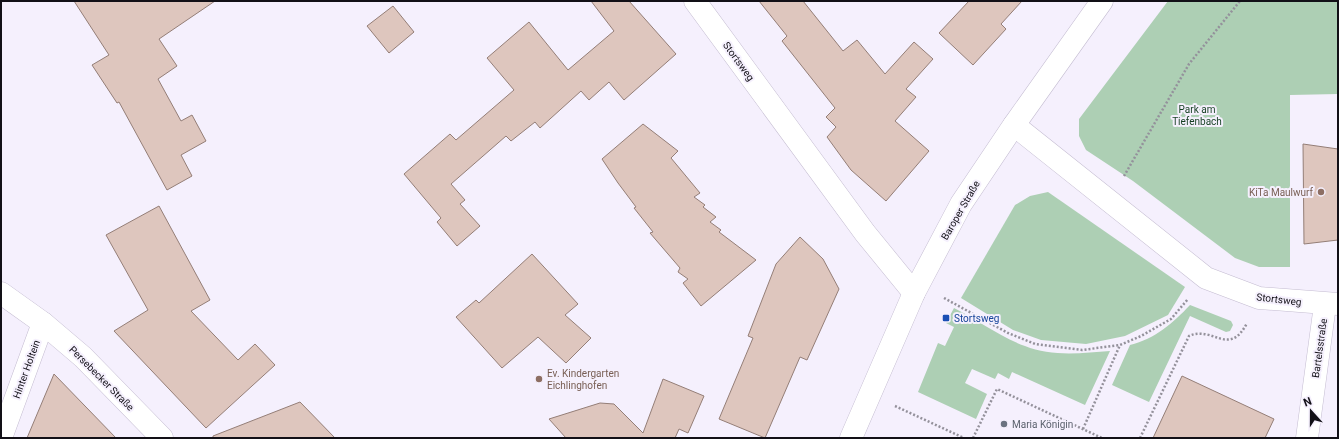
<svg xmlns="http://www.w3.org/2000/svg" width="1339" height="439" viewBox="0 0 1339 439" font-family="Roboto,sans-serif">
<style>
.green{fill:#adcfb4}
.building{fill:#dec6be;stroke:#947e77}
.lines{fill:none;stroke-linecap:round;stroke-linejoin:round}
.minor-casing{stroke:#c4bcd1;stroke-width:23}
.secondary-casing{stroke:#c4bcd1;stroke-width:23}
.path{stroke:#94919b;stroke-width:2.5;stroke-dasharray:2 2;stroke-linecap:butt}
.minor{stroke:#fff;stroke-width:22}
.secondary{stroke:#fff;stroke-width:22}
.education-dot{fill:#8d6e63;stroke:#f5f0fd;stroke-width:1.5}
.transit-dot{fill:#1a4fb4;stroke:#f5f0fd;stroke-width:1.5}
.worship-dot{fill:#6b7280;stroke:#f5f0fd;stroke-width:1.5}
.labels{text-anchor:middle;stroke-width:4;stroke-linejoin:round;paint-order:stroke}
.street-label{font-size:10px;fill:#121017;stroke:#f5f0fd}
.park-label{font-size:10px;fill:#143e21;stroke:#f5f0fd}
.education-label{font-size:10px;fill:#785e54;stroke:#f5f0fd;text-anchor:end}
.transit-label{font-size:10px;fill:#164399;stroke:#f5f0fd;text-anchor:start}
.worship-label{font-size:10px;fill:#5b616d;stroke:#f5f0fd;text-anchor:start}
</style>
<rect width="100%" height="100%" fill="#f5f0fd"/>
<g class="green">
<path d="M1168,1H1338V94L1290,95V267H1259L1235,258L1133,181L1086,150L1079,136V119Z"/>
<path d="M1048,192L1185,287L1168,315L1125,336L1086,344L1041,340L1013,330L961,298L1015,205L1030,196Z"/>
<path d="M1190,305L1231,321L1233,325L1230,331L1226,332L1190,316L1149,402L1112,385L1130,345C1155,339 1173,323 1190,305Z"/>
<path d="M954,308C978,320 1000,337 1025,346C1051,357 1083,353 1110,351L1085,405L1012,372L1009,379L998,373L995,379L972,369L965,383L987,394L976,419L918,392L938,343L945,346L954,327L946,323Z"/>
</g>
<g class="building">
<path d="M74,1H215L159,39L177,66L158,79L181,121L192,115L206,141L181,155L192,176L167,190L119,102L117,103L92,65L109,55Z"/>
<path d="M591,1H629L676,54L624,100L609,82L589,100L581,91L540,128L535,122L511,141L506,136L451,184L465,200L460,204L480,226L457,246L437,222L441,218L404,174L450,134L456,140L514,90L487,58L529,22L568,70L614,31Z"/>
<path d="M759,1H803L843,51L857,40L885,74L914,42L933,59L906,89L916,97L895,121L929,151L886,201L851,170L827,137L836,127L826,117L835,108L782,41L787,36Z"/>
<path d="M969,1H1022L1001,24L1006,29L973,65L939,33Z"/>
<path d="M393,6L414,32L389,53L367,26Z"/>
<path d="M643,124L678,151L671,158L700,193L694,197L705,205L703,207L716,217L710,222L721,230L719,232L756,260L701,306L683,283L688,279L678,272L680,268L650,233L653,232L634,208L636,207L618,183L602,159Z"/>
<path d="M1303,144L1338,149V240L1304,244Z"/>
<path d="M159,206L210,300L191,311L238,360L255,344L275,365L206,428L114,331L148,310L106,235Z"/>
<path d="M800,237L823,259L839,289L807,360L800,357L765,438L719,419L753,338L748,336L776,264Z"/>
<path d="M532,254L578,304L565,315L591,338L566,363L538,337L502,368L456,317L476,300L479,303Z"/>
<path d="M54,374L116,438H27Z"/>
<path d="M1182,376L1274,419L1265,438H1153Z"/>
<path d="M663,379L704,396L688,433L679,429L675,438H566L549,419L600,403L614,404L643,433Z"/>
<path d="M300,402L335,438H213V436Z"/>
</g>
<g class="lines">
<defs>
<g id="minor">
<path d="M695,1L865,233L914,293"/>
<path d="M1014,125L1206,278L1259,298L1338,304"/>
<path d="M1,293L43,323L83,357L162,438"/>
<path d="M1,438L43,323"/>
<path d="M1307,438L1325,305"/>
</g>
<path id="secondary" d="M851,438L914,293L961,204L1014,125L1102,1"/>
</defs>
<use href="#minor" class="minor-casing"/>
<use href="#secondary" class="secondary-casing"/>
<g class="path">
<path d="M1124,176L1189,64L1240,1"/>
<path d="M944,298L1008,333L1035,344L1082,350L1120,345L1141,336L1171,319L1188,299"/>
<path d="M895,406L964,438"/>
<path d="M1083,429L1120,345"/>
<path d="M973,438L997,389L1102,438"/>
<path d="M1140,438L1189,336C1213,325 1229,358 1247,323"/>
</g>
<use href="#minor" class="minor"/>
<use href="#secondary" class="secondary"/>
</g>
<g class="education-dot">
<circle cx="1321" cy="192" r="4"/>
<circle cx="539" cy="379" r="4"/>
</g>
<rect class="transit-dot" x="942" y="314" width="8" height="8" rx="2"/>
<circle class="worship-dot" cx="1004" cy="424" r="4"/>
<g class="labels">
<g class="street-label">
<text transform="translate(739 61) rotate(54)" y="4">Stortsweg</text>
<text transform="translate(960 210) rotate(-60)" y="4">Baroper Straße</text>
<text transform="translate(1279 299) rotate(7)" y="4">Stortsweg</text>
<text transform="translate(1319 348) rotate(-82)" y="4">Bartelsstraße</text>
<text transform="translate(26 369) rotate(-70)" y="4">Hinter Holtein</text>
<text transform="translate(102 378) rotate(45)" y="4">Persebecker Straße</text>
</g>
<g class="park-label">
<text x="1197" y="113">Park am<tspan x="1197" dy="12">Tiefenbach</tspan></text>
</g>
<g class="education-label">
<text x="1313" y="196">KiTa Maulwurf</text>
<text x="547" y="377" text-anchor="start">Ev. Kindergarten<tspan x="547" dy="12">Eichlinghofen</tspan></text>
</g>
<g class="transit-label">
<text x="954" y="322">Stortsweg</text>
</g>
<g class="worship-label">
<text x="1012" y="428">Maria Königin</text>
</g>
</g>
<rect width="1339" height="439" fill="none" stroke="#121017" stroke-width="4"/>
<g transform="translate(1311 411) rotate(339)" stroke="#f5f0fd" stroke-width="3" paint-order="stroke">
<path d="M0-3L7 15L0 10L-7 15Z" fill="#121017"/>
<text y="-6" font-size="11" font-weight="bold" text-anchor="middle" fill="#121017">N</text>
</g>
</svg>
